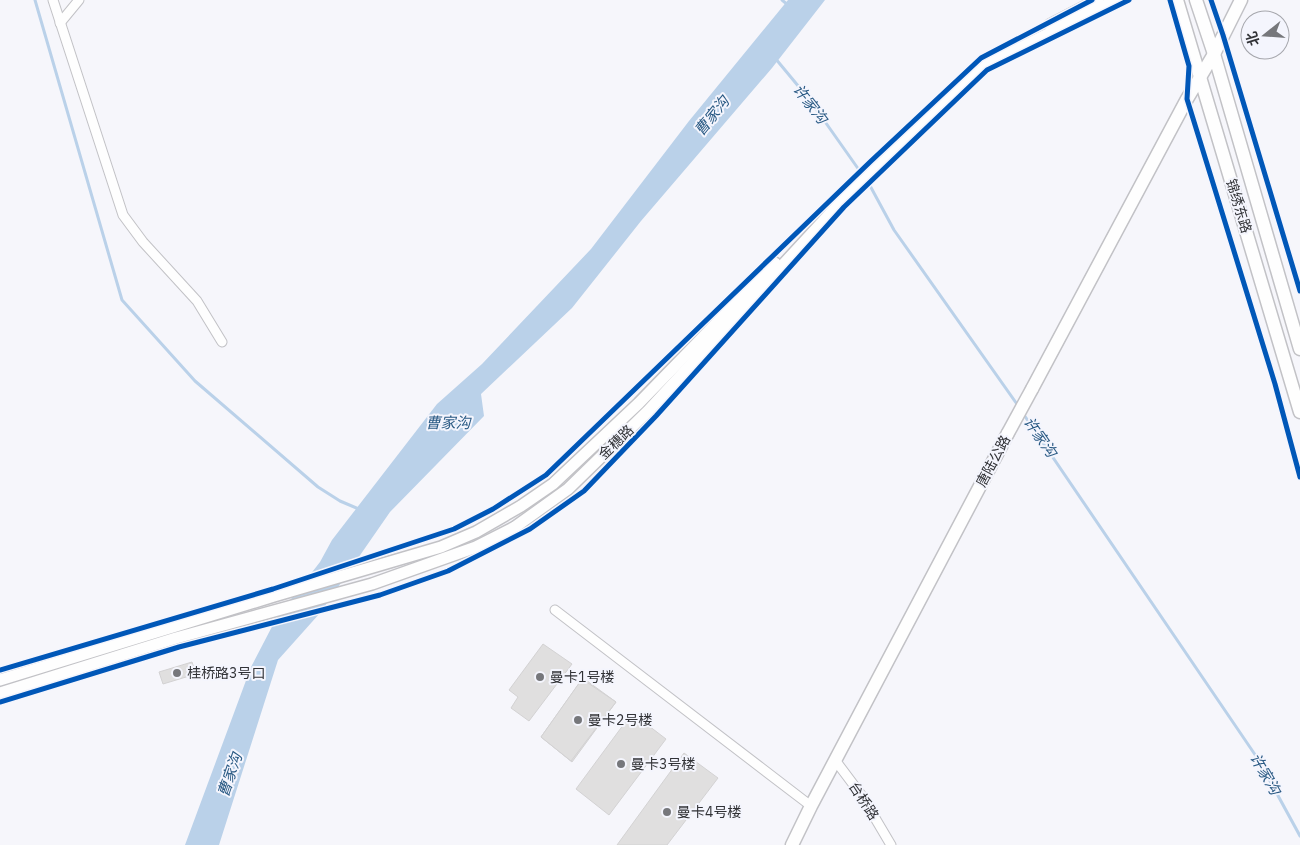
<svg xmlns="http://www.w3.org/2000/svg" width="1300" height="845" viewBox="0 0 1300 845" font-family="'IBM Plex Sans','Noto Sans SC',sans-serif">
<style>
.water{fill:#bad1e9}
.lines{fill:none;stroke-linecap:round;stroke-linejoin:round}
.stream{stroke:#bad1e9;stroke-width:3}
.building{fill:#e0dfdf;stroke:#d3d2d3}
.minor-casing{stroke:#c2c2c6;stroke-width:11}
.tertiary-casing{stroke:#c2c2c6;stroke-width:14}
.secondary-casing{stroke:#c2c2c6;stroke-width:15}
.minor{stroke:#fefefe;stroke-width:9}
.tertiary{stroke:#fefefe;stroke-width:11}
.secondary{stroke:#fefefe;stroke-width:12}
.secondary-bridge-casing{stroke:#c2c2c6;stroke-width:15;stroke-linecap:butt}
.secondary-bridge{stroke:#fefefe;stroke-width:12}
.cycleway-casing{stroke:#f4f5fd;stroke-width:8}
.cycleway{stroke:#0057b8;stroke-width:5}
.poi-dot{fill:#76777b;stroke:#f4f5fd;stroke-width:2}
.labels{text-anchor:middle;stroke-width:4;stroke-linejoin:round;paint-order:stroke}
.street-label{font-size:14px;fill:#313236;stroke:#f4f5fd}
.poi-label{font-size:14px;fill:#313236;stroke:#f4f5fd;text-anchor:start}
.water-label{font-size:15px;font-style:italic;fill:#2a5a84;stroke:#f4f5fd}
</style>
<rect width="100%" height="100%" fill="#f6f6fb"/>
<path class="water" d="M788,0H825L772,68L641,221L572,308L481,394L484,416L390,512L320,613L278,660L219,845H185L251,667L277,617L320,562L332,540L437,404L482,364L591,249L689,121Z"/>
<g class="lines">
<g class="stream">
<path d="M35,0L122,300L195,381L318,487L340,501L361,510"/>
<path d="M782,0L788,5"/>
<path d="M775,58L809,99L864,177"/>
<path d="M868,182L894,230L1019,407"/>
<path d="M1022,412L1258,759L1300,836"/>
</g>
</g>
<g class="building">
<path d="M543,644L572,664L529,721L511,708L518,697L509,690Z"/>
<path d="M192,662L196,674L163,684L159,672Z"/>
<path d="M583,678L616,702L572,762L541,737Z"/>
<path d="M582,679L616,702L571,761L541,737Z"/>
<path d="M632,713L666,739L609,815L576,789Z"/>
<path d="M684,753L718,778L667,845H617Z"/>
</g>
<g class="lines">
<defs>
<g id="minor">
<path d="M53,0L123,215L143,242L197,301L222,342"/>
<path d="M60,23L79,0"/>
<path d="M555,610L811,806"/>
<path d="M835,760L862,796L891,845"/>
</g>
<g id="tertiary">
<path d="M1050,25L1098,0"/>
<path d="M0,680L274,596L441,547L476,532L521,506L553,484L639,403L775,263"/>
<path d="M0,693L176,638L372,584L476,547L515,527L568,489L648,411L840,203L986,65L1116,0"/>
</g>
<g id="secondary">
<path d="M1177,0L1300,412"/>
<path d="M1196,0L1214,54L1300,349"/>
<path d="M1032,389L1187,99L1214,54L1241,0"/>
<path d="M792,845L811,806L1008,433"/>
</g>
</defs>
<use href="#minor" class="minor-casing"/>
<use href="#tertiary" class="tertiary-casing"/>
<use href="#secondary" class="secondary-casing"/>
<use href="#minor" class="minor"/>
<use href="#tertiary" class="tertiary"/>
<use href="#secondary" class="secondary"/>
<defs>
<path id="secondary-bridge" d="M1008,433L1032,389"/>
</defs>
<use href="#secondary-bridge" class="secondary-bridge-casing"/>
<use href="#secondary-bridge" class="secondary-bridge"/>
<defs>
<g id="cycleway">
<path d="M1170,0L1189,66L1187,99L1275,384L1300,477"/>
<path d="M1211,0L1223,35L1300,291"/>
<path d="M0,670L273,589L454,529L493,509L546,475L870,162L981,58L1092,0"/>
<path d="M0,702L179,647L380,595L448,571L530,529L584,491L656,416L844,207L987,70L1129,0"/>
</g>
</defs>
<use href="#cycleway" class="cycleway-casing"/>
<use href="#cycleway" class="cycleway"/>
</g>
<g class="poi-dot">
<circle cx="177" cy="673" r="5"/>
<circle cx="540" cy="677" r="5"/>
<circle cx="578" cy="720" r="5"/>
<circle cx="621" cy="764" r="5"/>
<circle cx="667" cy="812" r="5"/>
</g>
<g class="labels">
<g class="street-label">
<text transform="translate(1239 206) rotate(73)" y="5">锦绣东路</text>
<text transform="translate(616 442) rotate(-44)" y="5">金穗路</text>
<text transform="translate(993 461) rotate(-62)" y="5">唐陆公路</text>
<text transform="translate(864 801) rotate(57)" y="5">台桥路</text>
</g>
<g class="poi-label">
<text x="187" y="678">桂桥路3号口</text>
<text x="550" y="682">曼卡1号楼</text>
<text x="588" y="725">曼卡2号楼</text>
<text x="631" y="769">曼卡3号楼</text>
<text x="677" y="817">曼卡4号楼</text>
</g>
<g class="water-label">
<text transform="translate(810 104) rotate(52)" y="5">许家沟</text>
<text transform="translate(712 116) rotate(-51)" y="5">曹家沟</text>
<text x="448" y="428">曹家沟</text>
<text transform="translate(1040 437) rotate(55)" y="5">许家沟</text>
<text transform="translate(1265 774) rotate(60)" y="5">许家沟</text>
<text transform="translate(230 775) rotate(-71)" y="5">曹家沟</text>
</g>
</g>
<g transform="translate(1265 35) rotate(253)"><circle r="24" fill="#f4f5fd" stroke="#a6a7ad"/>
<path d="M0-4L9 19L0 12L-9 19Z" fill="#76777b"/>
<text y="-8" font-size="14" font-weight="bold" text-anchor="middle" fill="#313236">北</text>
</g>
</svg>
